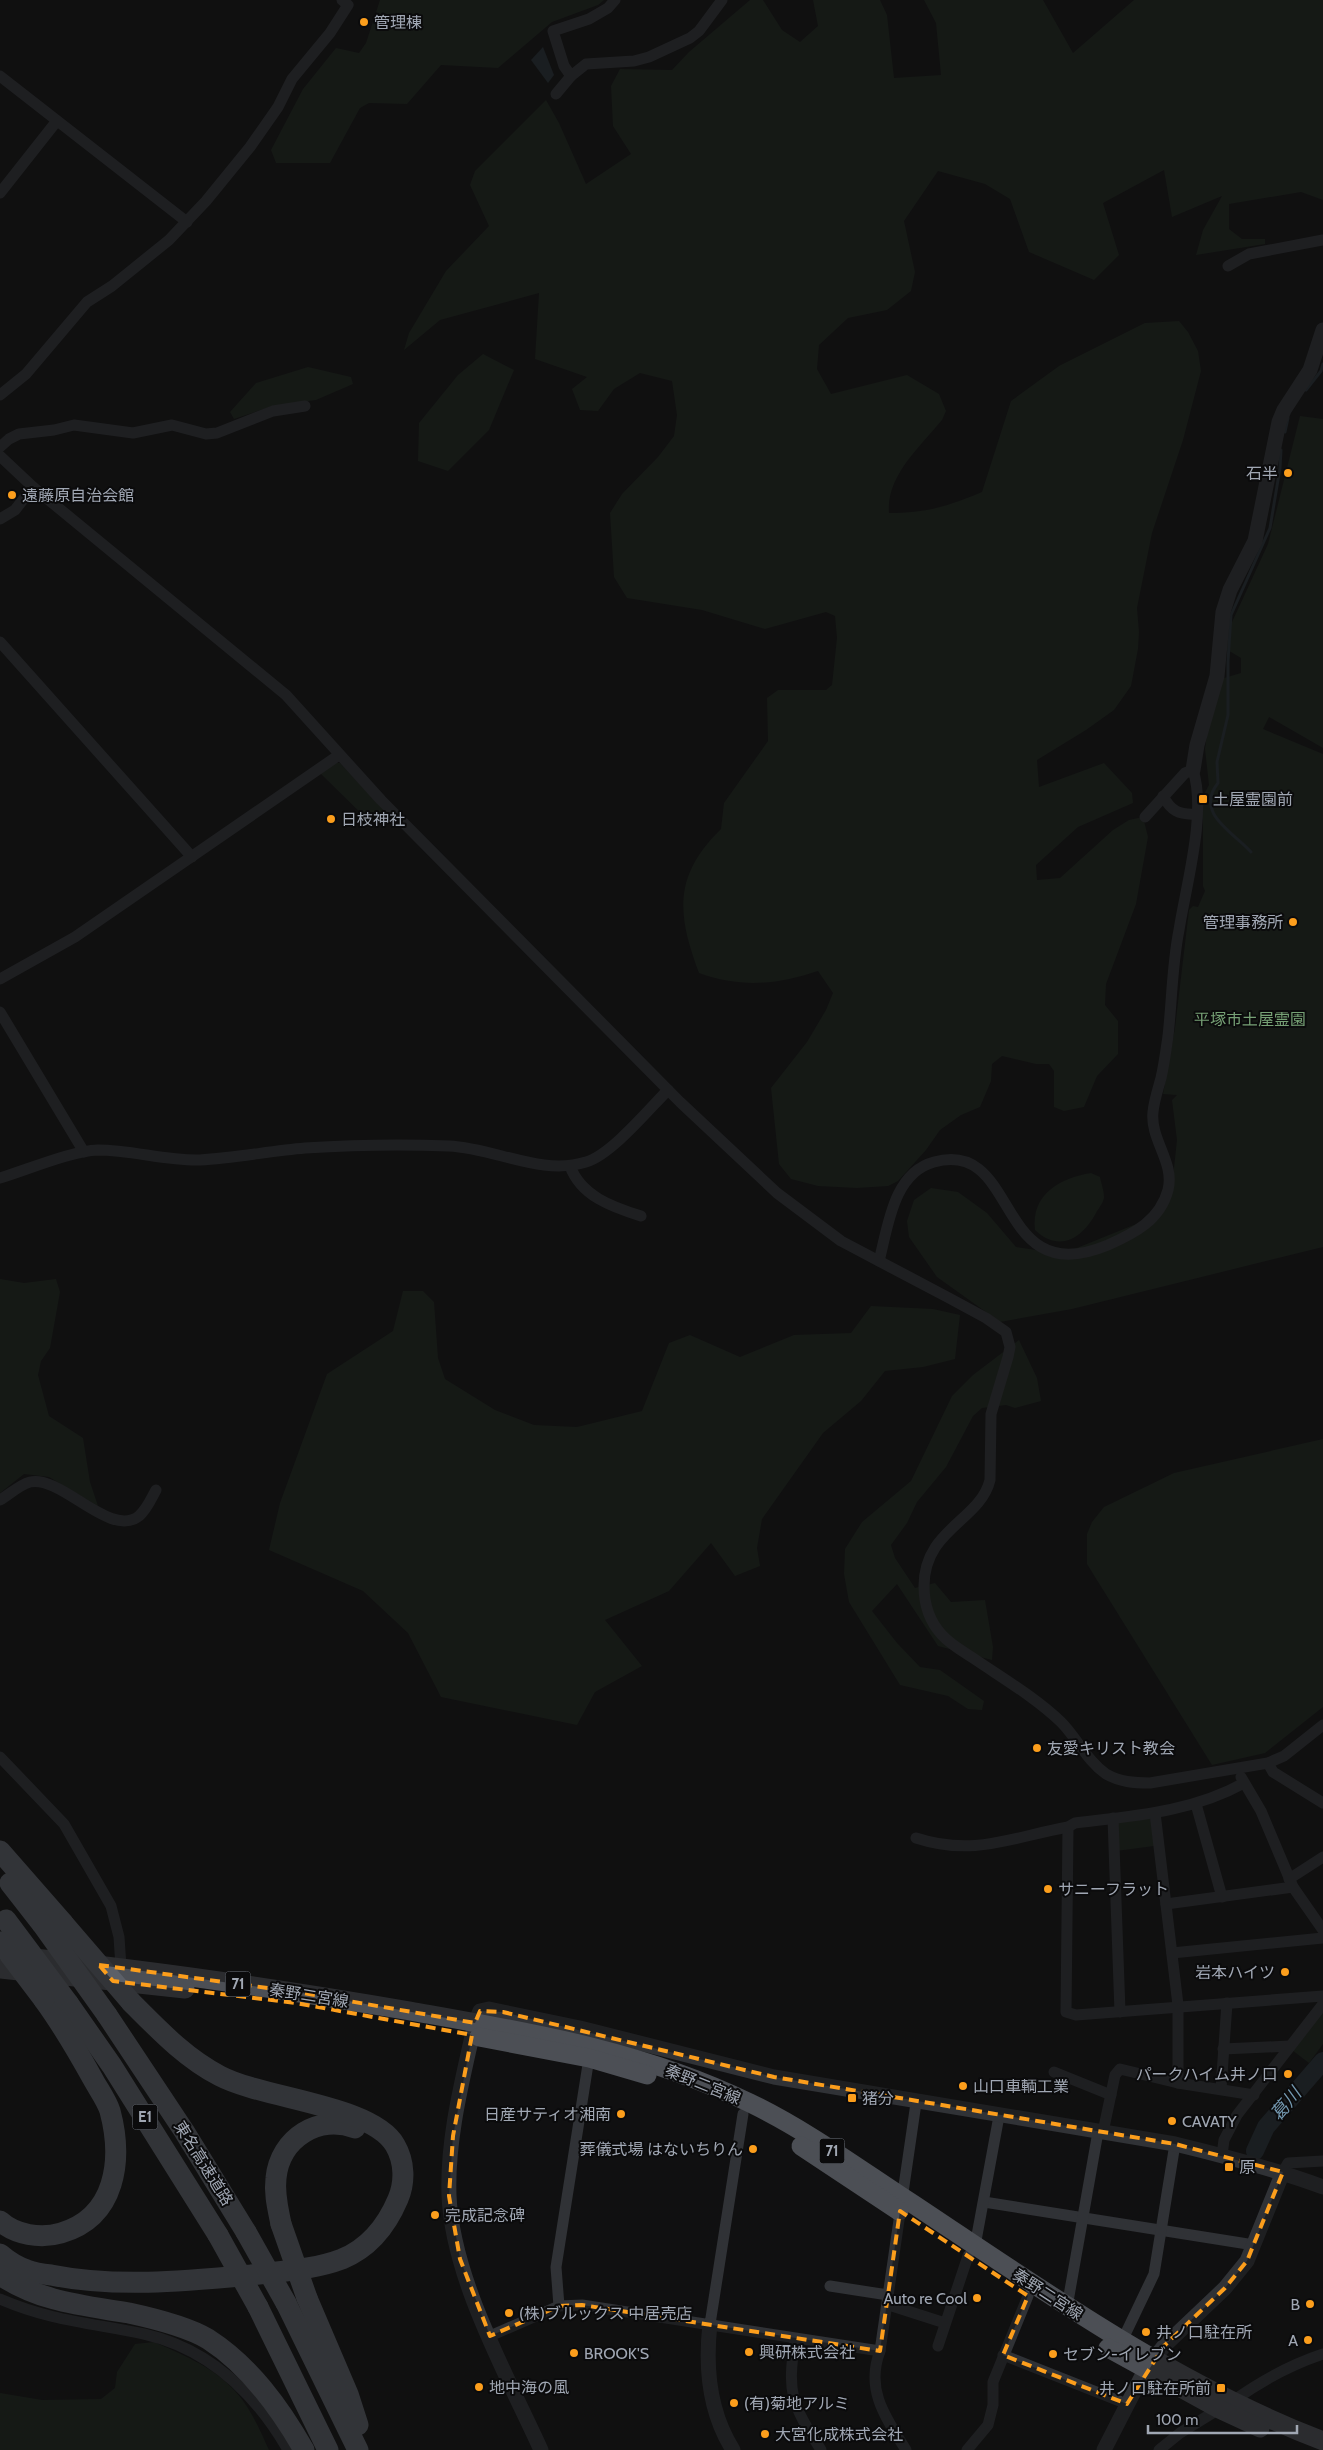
<svg xmlns="http://www.w3.org/2000/svg" width="1323" height="2450" viewBox="0 0 1323 2450" font-family="Cabin,'Noto Sans JP',sans-serif">
<style>
.green{fill:#1c241c}
.water{fill:#262f35}
.lines{fill:none;stroke-linecap:round;stroke-linejoin:round}
.stream{stroke:#262f35;stroke-width:3}
.river{stroke:#262f35;stroke-width:18}
.minor{stroke:#303236;stroke-width:11}
.tertiary{stroke:#303236;stroke-width:15}
.primary{stroke:#4c4f55;stroke-width:19}
.motorway{stroke:#5c6068;stroke-width:21}
.motorway-bridge{stroke:#5c6068;stroke-width:21}
.marked{fill:none;stroke:#fc9e1c;stroke-width:4;stroke-dasharray:10 6;stroke-linejoin:round}
.poi-dot{fill:#fc9e1c;stroke:#0b0b0c;stroke-width:2}
.labels{text-anchor:middle;stroke-width:4;stroke-linejoin:round;paint-order:stroke}
.shield{fill:#0b0b0c;stroke:#737881;stroke-width:1}
.shield-label{font-size:15px;font-weight:bold;fill:#a0a7b3}
.poi-label{font-size:16px;fill:#a0a7b3;stroke:#0b0b0c;text-anchor:start}
.park-label{font-size:16px;fill:#76a075;stroke:#0b0b0c}
.street-label{font-size:16px;fill:#a0a7b3;stroke:#0b0b0c}
.water-label{font-size:18px;font-style:italic;fill:#7499b1;stroke:#0b0b0c}
</style>
<rect width="100%" height="100%" fill="#101011"/>
<g class="green">
<path d="M380,0H604L598,5L552,22L498,68L441,65L407,104L369,103L360,108L330,163H276L271,150L303,89L336,48L359,53L366,43Z"/>
<path d="M750,0H763L782,30L800,42L818,26L813,0H880L887,15L894,78L941,75L936,23L924,0H1043L1073,53L1134,0H1323V200L1301,192L1229,204V229L1242,239H1265V244L1196,255L1203,230L1222,196L1172,217L1164,170L1103,203L1119,255L1094,280L1029,252L1010,199L985,184L938,171L904,221L915,272L911,291L887,310L848,318L819,345L817,369L831,394L907,375L939,394L946,411L942,420C920,447 886,476 889,513C927,513 948,506 982,492L1011,401L1059,366L1145,323L1179,321L1188,332L1198,351L1201,371L1183,440L1152,533L1137,608L1139,632L1138,649L1131,686L1114,710L1086,730L1037,760L1039,787L1104,763L1132,793L1133,803L1078,827L1036,865L1037,880L1060,878L1113,830L1129,820L1143,817L1148,837L1136,904L1106,984L1105,1005L1118,1021V1054L1097,1076L1084,1107L1064,1111L1054,1107V1071L1049,1064H1036L1002,1056L992,1064L991,1081L980,1107L961,1115L940,1130L926,1150L898,1181L888,1186L857,1188L818,1186L791,1179L779,1164L771,1088L807,1042L826,1010L833,993L818,971C776,985 741,988 699,973C677,914 673,876 721,829L724,803L768,741L767,698L778,690H826L832,685L837,638L835,616L826,612L765,629L702,610L627,598L614,577L610,513L622,494L658,457L674,436L677,415L672,381L640,373L614,389L598,411L580,410L572,389L587,377L535,359L539,293L440,320L404,350L409,333L446,271L489,226L470,185L475,171L546,100L559,123L586,184L631,154L613,126L611,86L620,69L672,70L689,52Z"/>
<path d="M483,354L514,370L489,430L448,471L418,461L419,423L458,375Z"/>
<path d="M308,367L351,377L353,384L316,400L273,406L234,419L230,412L256,383Z"/>
<path d="M1300,416L1323,419V748L1269,717L1263,729L1323,754V1247L1072,1309L1000,1322L937,1277L909,1237L907,1221L914,1200L931,1188L958,1192L987,1213L1016,1247L1062,1254L1156,1216L1173,1177L1177,1140L1172,1100L1177,1095L1163,1094L1175,1028L1189,910L1193,906L1198,907L1205,891L1203,886V796L1209,785L1205,749L1214,681L1241,673V658L1221,646L1268,544Z"/>
<path d="M331,763H340L384,810L370,822L320,773Z"/>
<path d="M1091,1173L1100,1177C1101,1183 1104,1190 1104,1197C1104,1201 1100,1207 1097,1211C1084,1237 1060,1254 1035,1230C1031,1194 1060,1178 1091,1173Z"/>
<path d="M0,1279L24,1283L56,1279L60,1292L50,1348L41,1361L38,1375L49,1416L83,1438L90,1482L98,1506L49,1477L24,1474L0,1493Z"/>
<path d="M403,1291H423L434,1302L438,1358L445,1379L495,1410L534,1425L577,1427L642,1411L669,1343L690,1335L740,1357L794,1335L851,1333L871,1306L933,1309L960,1315L955,1359L923,1367L885,1371L861,1401L823,1433L762,1519L757,1548L760,1566L735,1576L711,1543L669,1591L605,1620L642,1666L595,1692L577,1725L441,1697L408,1633L363,1591L269,1550L280,1503L327,1374L393,1331Z"/>
<path d="M1019,1340L1037,1378L1041,1401L1015,1408L1006,1405L982,1408L973,1416L946,1467L917,1502L907,1523L891,1545L895,1558L915,1588L935,1583L951,1602L985,1600L993,1647L992,1660L938,1646L897,1584L872,1611L897,1643L920,1667L940,1670L984,1701L982,1710L968,1709L948,1696L900,1685L849,1602L844,1574L845,1549L862,1522L911,1481L952,1396L973,1375Z"/>
<path d="M1323,1439V1707L1265,1753L1212,1765L1087,1564V1534L1092,1522L1104,1507L1174,1473Z"/>
<path d="M1147,1816L1151,1820L1154,1846L1116,1851V1825L1119,1821Z"/>
<path d="M1323,2010V2044L1309,2063L1292,2050Z"/>
<path d="M154,2342C181,2354 211,2366 231,2387C249,2404 259,2428 269,2450H0V2393L42,2400L101,2399L115,2388L117,2372L135,2344Z"/>
</g>
<path class="water" d="M543,47L554,75L548,83L531,60Z"/>
<g class="lines">
<g class="stream">
<path d="M1306,390L1321,371L1323,364"/>
<path d="M1285,432L1288,418"/>
<path d="M1251,852C1233,832 1194,813 1218,783L1217,762L1228,715V661L1231,615L1270,528L1280,468L1281,450"/>
</g>
<path class="river" d="M1255,2151L1266,2127L1323,2061"/>
<g class="minor">
<path d="M0,76L187,222"/>
<path d="M571,76L564,66L553,31L589,19L608,8L615,0"/>
<path d="M556,94L571,76L586,64L634,61L649,57L690,38L699,31L722,0"/>
<path d="M0,193L56,122"/>
<path d="M1228,266L1249,254L1323,240"/>
<path d="M0,395L26,374L87,302L112,286L169,240L206,201L250,147L278,107L292,79L330,33L348,5L342,0"/>
<path d="M0,447L9,439L19,434L54,430L74,425L133,433L172,425L206,434L217,433L273,411L305,406"/>
<path d="M0,456L33,487L286,695L381,800L680,1102L777,1193L841,1241L949,1298L986,1318L1006,1332L1010,1347L1008,1357L991,1414L990,1480C980,1521 924,1529 924,1586C924,1604 930,1622 942,1635C951,1645 964,1652 976,1660C1004,1679 1036,1698 1061,1722C1077,1738 1087,1761 1106,1774C1120,1782 1134,1783 1150,1783L1268,1763L1284,1756L1323,1725"/>
<path d="M0,519L15,510L33,487"/>
<path d="M0,642L192,857"/>
<path d="M1163,796C1171,811 1179,815 1196,814"/>
<path d="M0,979L75,937L339,755"/>
<path d="M0,1012L84,1152"/>
<path d="M570,1166C581,1196 612,1207 641,1216"/>
<path d="M0,1178C27,1170 71,1151 98,1150C132,1150 166,1161 200,1160C235,1158 270,1151 305,1148C351,1145 404,1144 449,1146C495,1148 541,1176 586,1162C611,1155 649,1109 668,1090"/>
<path d="M879,1261C888,1227 893,1173 934,1162C1021,1138 993,1293 1108,1245C1135,1233 1160,1220 1168,1190C1175,1162 1150,1140 1153,1112C1154,1101 1158,1089 1161,1078C1164,1065 1166,1050 1168,1036C1172,1001 1172,965 1179,930C1186,885 1207,813 1193,770L1185,773L1145,817"/>
<path d="M0,1500C9,1495 19,1485 30,1482C62,1475 110,1539 139,1516C147,1509 151,1499 156,1490"/>
<path d="M0,1757L64,1824L111,1906L119,1937L121,1967"/>
<path d="M1268,1763L1273,1772L1323,1803"/>
<path d="M1241,1777L1261,1811L1293,1887L1323,1930"/>
<path d="M1196,1804L1222,1897"/>
<path d="M1155,1813L1178,2005V2083"/>
<path d="M1113,1818L1120,2012"/>
<path d="M1068,1827L1066,2012L1076,2015L1323,1996"/>
<path d="M916,1838C974,1857 1012,1837 1068,1827L1075,1823C1133,1816 1192,1812 1244,1783"/>
<path d="M1289,1879L1323,1857"/>
<path d="M1166,1904L1293,1887"/>
<path d="M1172,1953L1323,1938"/>
<path d="M1223,2049L1290,2046"/>
<path d="M1054,2072L1111,2095"/>
<path d="M1221,2089L1227,2003"/>
<path d="M1103,2132L1115,2075L1120,2069L1178,2083L1254,2095"/>
<path d="M1222,2155L1224,2140L1237,2115L1323,2004"/>
<path d="M1283,2172L1288,2163L1323,2161"/>
<path d="M984,2202L1254,2245"/>
<path d="M975,2246L999,2116"/>
<path d="M830,2286L888,2295"/>
<path d="M0,2299C51,2321 91,2323 144,2334C210,2349 255,2393 288,2450"/>
<path d="M559,2306L556,2267L589,2058"/>
<path d="M892,2306L945,2323"/>
<path d="M1067,2307L1098,2132"/>
<path d="M710,2324L743,2114"/>
<path d="M490,2336L559,2306L582,2305L880,2351"/>
<path d="M795,2339C787,2395 791,2402 821,2450"/>
<path d="M1122,2341L1154,2274L1175,2144"/>
<path d="M938,2346L968,2256"/>
<path d="M1003,2355L1127,2404"/>
<path d="M1233,2401C1261,2381 1290,2365 1323,2354"/>
<path d="M906,2450C886,2418 865,2390 880,2351L916,2103"/>
<path d="M967,2450L988,2425L993,2405V2382L1028,2296"/>
<path d="M1159,2450L1180,2433L1219,2409"/>
</g>
<g class="tertiary">
<path d="M1193,770L1197,745L1217,676L1223,612L1230,590L1255,541L1279,422L1284,410L1310,370L1323,330"/>
<path d="M710,2324C705,2368 709,2412 733,2450"/>
<path d="M541,2450C507,2375 452,2278 449,2195C447,2137 463,2078 475,2023L480,2011L489,2009L503,2012L580,2028L774,2077L1175,2144C1225,2156 1274,2169 1323,2187"/>
<path d="M1104,2450L1145,2370L1164,2346L1225,2288L1247,2261L1283,2172"/>
</g>
<g class="primary">
<path d="M24,1957C153,1970 281,1989 410,2011C528,2032 641,2050 750,2103C810,2132 863,2172 919,2208C1048,2294 1177,2385 1323,2441"/>
<path d="M0,1969L185,1989"/>
<path d="M479,2037L589,2058L647,2075"/>
<path d="M801,2146L899,2211"/>
<path d="M1108,2348L1219,2409L1260,2428"/>
</g>
<g class="motorway">
<path d="M0,1851L63,1923"/>
<path d="M10,1883L42,1924"/>
<path d="M68,2003L112,2066L218,2235"/>
<path d="M107,2015L184,2131L246,2232"/>
<path d="M0,2221C15,2235 41,2239 61,2233C116,2217 123,2160 110,2111C107,2101 99,2090 94,2081C78,2052 63,2026 44,2000"/>
<path d="M281,2224C278,2209 274,2194 276,2178C280,2138 319,2114 355,2128"/>
<path d="M0,2254C7,2260 18,2267 27,2270C35,2273 43,2274 51,2275C116,2288 186,2281 251,2275C281,2271 313,2270 342,2259C369,2248 387,2225 398,2199C405,2183 405,2162 395,2145C372,2105 264,2099 220,2076C185,2058 158,2029 131,2002"/>
<path d="M0,2275C41,2302 82,2305 129,2313C152,2318 188,2327 208,2339C250,2366 280,2408 304,2450"/>
<path d="M307,2298L348,2394L358,2425"/>
<path d="M286,2303L358,2450"/>
<path d="M258,2307L328,2450"/>
</g>
<g class="motorway-bridge">
<path d="M6,1920L68,2003"/>
<path d="M63,1923L131,2002"/>
<path d="M42,1924L107,2015"/>
<path d="M0,1942L44,2000"/>
<path d="M281,2224L307,2298"/>
<path d="M246,2232L286,2303"/>
<path d="M218,2235L258,2307"/>
</g>
</g>
<path d="M0 0H1323V2450H0ZM99,1965L297,1992L475,2023L480,2011L503,2012L774,2077L1175,2144L1283,2172L1247,2261L1225,2288L1164,2346L1127,2404L1003,2355L1028,2296L900,2211L880,2351L582,2305L559,2306L490,2336L460,2259L449,2196L453,2136L472,2035L296,2003L113,1981Z" fill="#101011" fill-opacity=".55" fill-rule="evenodd"/>
<path class="marked" d="M99,1965L297,1992L475,2023L480,2011L503,2012L774,2077L1175,2144L1283,2172L1247,2261L1225,2288L1164,2346L1127,2404L1003,2355L1028,2296L900,2211L880,2351L582,2305L559,2306L490,2336L460,2259L449,2196L453,2136L472,2035L296,2003L113,1981Z"/>
<g class="poi-dot">
<circle cx="364" cy="22" r="5"/>
<circle cx="1288" cy="473" r="5"/>
<circle cx="12" cy="495" r="5"/>
<rect x="1198" y="794" width="10" height="10" rx="2.5"/>
<circle cx="331" cy="819" r="5"/>
<circle cx="1293" cy="922" r="5"/>
<circle cx="1037" cy="1748" r="5"/>
<circle cx="1048" cy="1889" r="5"/>
<circle cx="1285" cy="1972" r="5"/>
<circle cx="1288" cy="2074" r="5"/>
<circle cx="963" cy="2086" r="5"/>
<rect x="847" y="2093" width="10" height="10" rx="2.5"/>
<circle cx="621" cy="2114" r="5"/>
<circle cx="1172" cy="2121" r="5"/>
<circle cx="753" cy="2149" r="5"/>
<rect x="1224" y="2162" width="10" height="10" rx="2.5"/>
<circle cx="435" cy="2215" r="5"/>
<circle cx="977" cy="2298" r="5"/>
<circle cx="1310" cy="2304" r="5"/>
<circle cx="509" cy="2313" r="5"/>
<circle cx="1146" cy="2332" r="5"/>
<circle cx="1308" cy="2340" r="5"/>
<circle cx="749" cy="2352" r="5"/>
<circle cx="574" cy="2353" r="5"/>
<circle cx="1053" cy="2354" r="5"/>
<circle cx="479" cy="2387" r="5"/>
<rect x="1216" y="2383" width="10" height="10" rx="2.5"/>
<circle cx="734" cy="2403" r="5"/>
<circle cx="765" cy="2434" r="5"/>
</g>
<g class="labels">
<g class="shield">
<rect x="225.5" y="1971.5" width="25" height="25" rx="4"/>
<rect x="132.5" y="2104.5" width="25" height="25" rx="4"/>
<rect x="819.5" y="2138.5" width="25" height="25" rx="4"/>
</g>
<g class="shield-label">
<text x="238" y="1989">71</text>
<text x="145" y="2122">E1</text>
<text x="832" y="2156">71</text>
</g>
<g class="poi-label">
<text x="374" y="28">管理棟</text>
<text x="1278" y="479" text-anchor="end">石半</text>
<text x="22" y="501">遠藤原自治会館</text>
<text x="1213" y="805">土屋霊園前</text>
<text x="341" y="825">日枝神社</text>
<text x="1283" y="928" text-anchor="end">管理事務所</text>
<text x="1047" y="1754">友愛キリスト教会</text>
<text x="1058" y="1895">サニーフラット</text>
<text x="1275" y="1978" text-anchor="end">岩本ハイツ</text>
<text x="1278" y="2080" text-anchor="end">パークハイム井ノ口</text>
<text x="973" y="2092">山口車輌工業</text>
<text x="862" y="2104">猪分</text>
<text x="611" y="2120" text-anchor="end">日産サティオ湘南</text>
<text x="1182" y="2127">CAVATY</text>
<text x="743" y="2155" text-anchor="end">葬儀式場 はないちりん</text>
<text x="1239" y="2173">原</text>
<text x="445" y="2221">完成記念碑</text>
<text x="967" y="2304" text-anchor="end">Auto re Cool</text>
<text x="1300" y="2310" text-anchor="end">B</text>
<text x="519" y="2319">(株)ブルックス 中居売店</text>
<text x="1156" y="2338">井ノ口駐在所</text>
<text x="1298" y="2346" text-anchor="end">A</text>
<text x="759" y="2358">興研株式会社</text>
<text x="584" y="2359">BROOK'S</text>
<text x="1063" y="2360">セブン-イレブン</text>
<text x="489" y="2393">地中海の風</text>
<text x="1211" y="2394" text-anchor="end">井ノ口駐在所前</text>
<text x="744" y="2409">(有)菊地アルミ</text>
<text x="775" y="2440">大宮化成株式会社</text>
</g>
<g class="park-label">
<text x="1250" y="1025">平塚市土屋霊園</text>
</g>
<g class="street-label">
<text transform="translate(309 1995) rotate(9)" y="6">秦野二宮線</text>
<text transform="translate(703 2084) rotate(22)" y="6">秦野二宮線</text>
<text transform="translate(204 2163) rotate(58)" y="6">東名高速道路</text>
<text transform="translate(1048 2294) rotate(33)" y="6">秦野二宮線</text>
</g>
<g class="water-label">
<text transform="translate(1286 2104) rotate(-50)" y="6">葛川</text>
</g>
</g>
<path d="M1148 2425v8h149v-8" fill="none" stroke="#a0a7b3" stroke-width="2.5"/>
<text x="1156" y="2425" font-size="15" fill="#a0a7b3" stroke="#0b0b0c" stroke-width="4" paint-order="stroke">100 m</text>
</svg>
